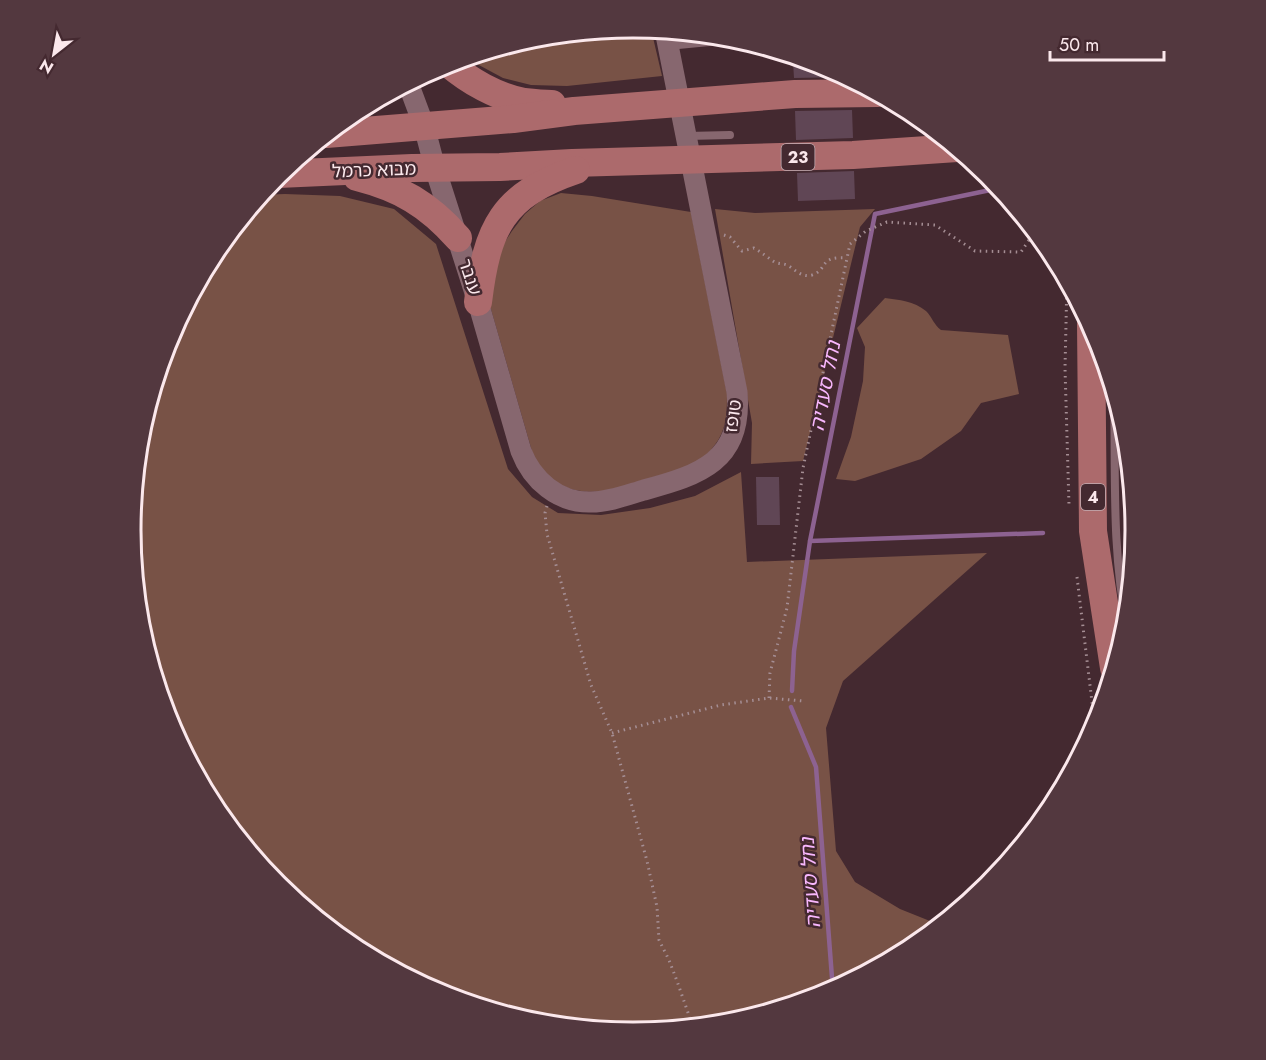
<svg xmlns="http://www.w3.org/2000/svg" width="1266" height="1060" viewBox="0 0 1266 1060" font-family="Jost,'Noto Sans Hebrew',sans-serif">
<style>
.green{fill:#785246}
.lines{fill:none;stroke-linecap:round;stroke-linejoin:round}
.stream{stroke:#8d6291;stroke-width:4.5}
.building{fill:#604655}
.path{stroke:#a58e94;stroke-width:3;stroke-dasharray:1.5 4.5;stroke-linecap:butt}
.service{stroke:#87676f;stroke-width:8}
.tertiary{stroke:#87676f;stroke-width:21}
.trunk{stroke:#ac6a6c;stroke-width:28}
.labels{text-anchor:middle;stroke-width:5;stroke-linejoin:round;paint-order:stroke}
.shield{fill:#442930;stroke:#c4afb4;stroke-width:1.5}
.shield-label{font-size:16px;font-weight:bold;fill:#fbe8ec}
.street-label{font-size:18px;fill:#fbe8ec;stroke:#442930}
.water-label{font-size:20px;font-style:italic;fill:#f8b7fd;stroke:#442930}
.rim{fill:none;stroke:#fbe8ec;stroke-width:3}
</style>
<rect width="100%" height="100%" fill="#442930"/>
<g class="green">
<path d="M633,27L651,29L662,76L567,86L531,85L503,78L477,64L469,57L535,37Z"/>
<path d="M561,193L592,196L691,212L727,393C727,412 727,430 714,446C707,456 696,463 685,468C675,472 664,474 654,477C631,484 605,495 581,491C558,488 547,476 534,458L488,299L501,248L512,231L525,214L540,201Z"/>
<path d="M285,194L340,196L394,209L436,244L508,469L532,497L558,513L601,515L650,508L695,496L741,472L747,562L987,553L843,681L826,728L836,851L855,882L900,909L940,925L912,948L825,995L731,1023L633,1033L535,1023L440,995L353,948L277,885L215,809L168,722L140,628L130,530L140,432L168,337L215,250L260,195Z"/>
<path d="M715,209L755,213L875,209L860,227L803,461L751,464L752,423Z"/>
<path d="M885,298C899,300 914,301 926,311C932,317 934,325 941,330L1008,335L1019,394L981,403L961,431L921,459L855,481L836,479L851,437L863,381L865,347L857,328Z"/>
</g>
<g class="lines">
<g class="stream">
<path d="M810,541L1043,533"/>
<path d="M792,691L794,651L810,541L875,214L1000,188"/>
<path d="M791,707L816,767L833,991"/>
</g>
</g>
<g class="building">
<path d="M809,60L826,65L847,77L794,78L793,61Z"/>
<path d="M852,110L853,138L796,140L795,111Z"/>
<path d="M854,171L855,199L798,201L797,173Z"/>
<path d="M756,477H779L780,525H757Z"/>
</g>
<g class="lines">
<g class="path">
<path d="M724,235L730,237L742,251L754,248C761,252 767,257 773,261C777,264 782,263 787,265C795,269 801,278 812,275C829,269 818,256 847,258"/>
<path d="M1067,280L1065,368L1069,505"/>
<path d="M547,506L545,513L547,534L591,685L612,733L647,861L657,907L659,940L669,960L677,981L693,1027"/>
<path d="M1077,577L1095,727"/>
<path d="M769,698L770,673L787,608L803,468L850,244L866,231L887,222L935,225L975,251L1021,252L1035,231"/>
<path d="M612,733L721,705L769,698L803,701"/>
</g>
<g class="service">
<path d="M668,46L740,39"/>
<path d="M687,136L730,135"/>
<path d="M1114,390C1116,467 1111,550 1127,625"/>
<path d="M1132,491L1134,546"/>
</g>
<g class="tertiary">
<path d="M408,83L424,126L435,168L476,296"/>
<path d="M478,302L521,451C532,480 558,503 591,502C609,502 627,495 644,490C700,475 743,461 737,392L665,30"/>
</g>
<g class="trunk">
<path d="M448,63C469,81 497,97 524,102C533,103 543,104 552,104"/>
<path d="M326,134L513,119L574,111L795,94L877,93"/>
<path d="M278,174L412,168L500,167L572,163L853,155L957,148"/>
<path d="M357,177C400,188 428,204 458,238"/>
<path d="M478,302C487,228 502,195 576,170"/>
<path d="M1091,324L1093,531L1114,668"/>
</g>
</g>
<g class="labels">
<g class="shield">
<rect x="781.5" y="144" width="33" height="26" rx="4.5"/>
<rect x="1081" y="484" width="24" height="26" rx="4.5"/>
</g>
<g class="shield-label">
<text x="798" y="163">23</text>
<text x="1093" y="503">4</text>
</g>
<g class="street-label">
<text transform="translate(374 170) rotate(-2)" y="6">מבוא כרמל</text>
<text transform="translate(470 277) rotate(72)" y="6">ענבר</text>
<text transform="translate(733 416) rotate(-82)" y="6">טופז</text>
</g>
<g class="water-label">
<text transform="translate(825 386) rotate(-79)" y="7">נחל סעדיה</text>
<text transform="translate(810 883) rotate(-94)" y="7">נחל סעדיה</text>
</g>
</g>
<path d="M0 0H1266V1060H0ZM141 530a492 492 0 1 1 984 0a492 492 0 1 1-984 0Z" fill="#53383f" fill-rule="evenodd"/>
<path class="rim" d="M141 530a492 492 0 1 1 984 0a492 492 0 1 1-984 0Z"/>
<g transform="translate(54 54) rotate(211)" stroke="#442930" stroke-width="4.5" paint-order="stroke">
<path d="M0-4.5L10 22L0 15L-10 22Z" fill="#fbe8ec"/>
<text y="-9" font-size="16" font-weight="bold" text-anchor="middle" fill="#fbe8ec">N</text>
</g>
<path d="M1050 51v9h114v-9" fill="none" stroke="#fbe8ec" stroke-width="3"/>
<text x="1059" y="51" font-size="18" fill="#fbe8ec" stroke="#442930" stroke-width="4.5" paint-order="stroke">50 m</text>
</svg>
